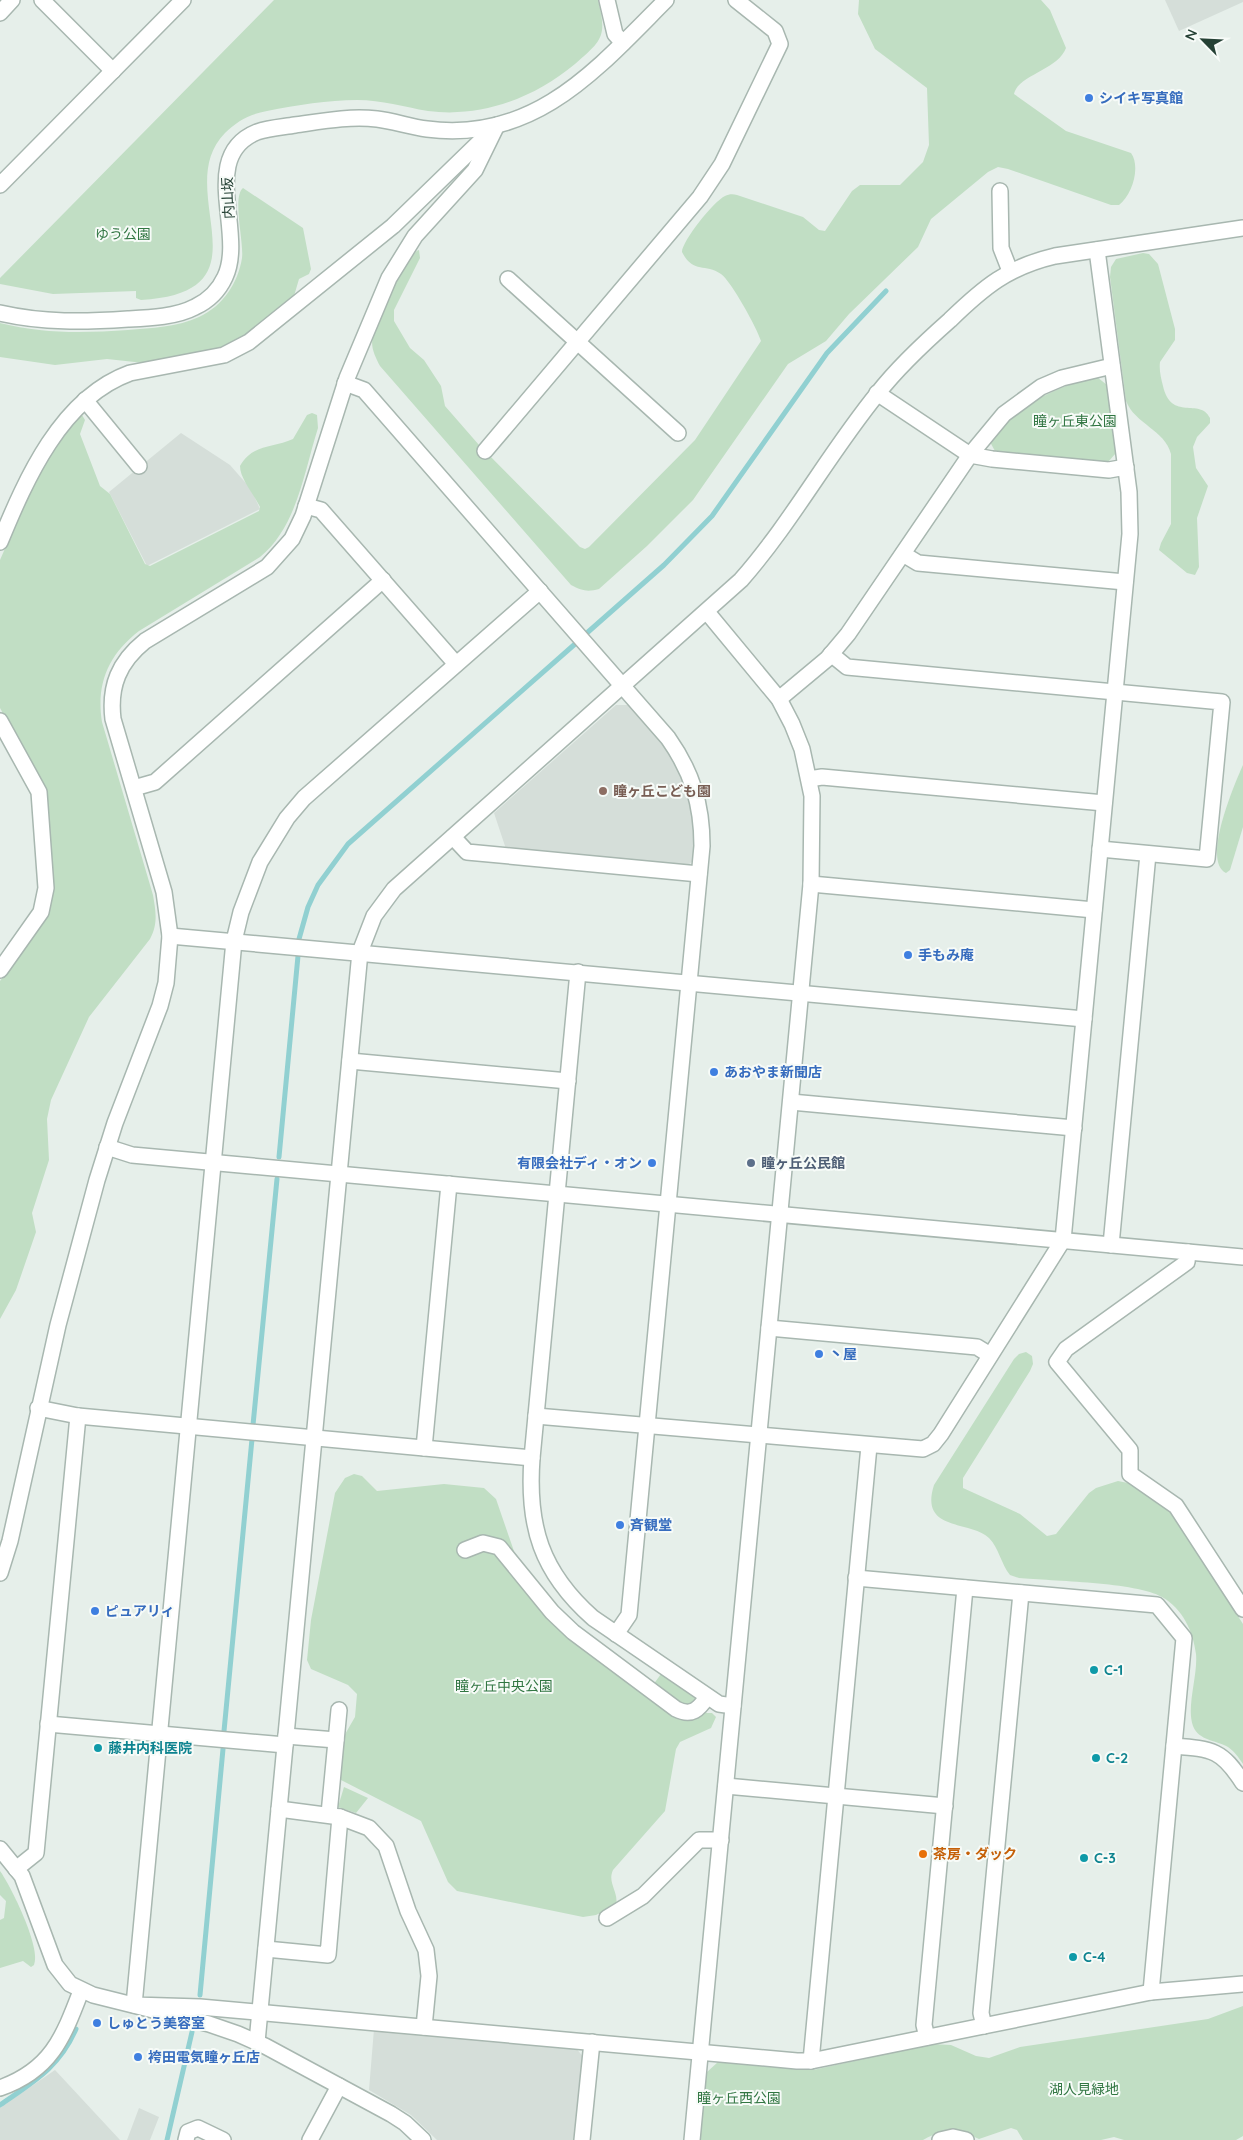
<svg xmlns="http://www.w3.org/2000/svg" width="1243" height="2140" viewBox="0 0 1243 2140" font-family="Quicksand,'Noto Sans JP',sans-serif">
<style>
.built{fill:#d5ded9}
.green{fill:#c1dec4}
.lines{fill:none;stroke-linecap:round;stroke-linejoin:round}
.stream{stroke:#91d0d1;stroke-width:5}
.minor-casing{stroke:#a8b7b0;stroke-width:18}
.minor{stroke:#fff;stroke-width:15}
.shop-dot{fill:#3f7fe0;stroke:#f7fbf8;stroke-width:2}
.education-dot{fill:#8d6e63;stroke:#f7fbf8;stroke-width:2}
.service-dot{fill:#5c6f8a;stroke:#f7fbf8;stroke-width:2}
.culture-dot{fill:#0f9aa8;stroke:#f7fbf8;stroke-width:2}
.food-dot{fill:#e8710a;stroke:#f7fbf8;stroke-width:2}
.labels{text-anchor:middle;stroke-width:4;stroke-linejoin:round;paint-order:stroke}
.shop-label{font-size:14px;font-weight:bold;fill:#366cbe;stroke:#f7fbf8;text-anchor:start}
.street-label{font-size:14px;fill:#254135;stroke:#f7fbf8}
.park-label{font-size:14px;fill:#317642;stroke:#f7fbf8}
.education-label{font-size:14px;font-weight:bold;fill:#785e54;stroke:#f7fbf8;text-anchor:start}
.service-label{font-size:14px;font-weight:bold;fill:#4e5e75;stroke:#f7fbf8;text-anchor:start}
.culture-label{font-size:14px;font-weight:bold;fill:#0d838f;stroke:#f7fbf8;text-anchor:start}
.food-label{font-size:14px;font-weight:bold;fill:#c56008;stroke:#f7fbf8;text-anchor:start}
</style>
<rect width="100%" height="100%" fill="#e6efea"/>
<g class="built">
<path d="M1165,0H1243V2L1179,31Z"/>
<path d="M181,433L230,465L251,489L260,509L147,566L109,492Z"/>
<path d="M616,705H630L662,743L684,780L694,823L693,861L687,866L506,849L494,813Z"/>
<path d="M374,2029L575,2047L585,2059L577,2140H437L411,2115L369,2090Z"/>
<path d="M55,2070L120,2140H0V2108Z"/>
<path d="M139,2108L159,2117L150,2140H127Z"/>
</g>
<g class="green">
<path d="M274,0H598C607,36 603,40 575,64C534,98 482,118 428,111C404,107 382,100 357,100C328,100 297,105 267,111C250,114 237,121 225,133C169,190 275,292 141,300L136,298V291L53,294L0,284V278Z"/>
<path d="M859,0H1041L1050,10L1066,48C1058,70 1018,75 1014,94L1066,131L1131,153C1141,167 1132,195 1119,205H1111L1008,169L998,167L988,172L931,219L918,247L849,314L826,341L788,364L693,500L647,546L599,589C588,592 582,591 571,585L380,366C375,356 370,347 373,336C377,322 408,252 419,250L420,258L394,310V321L410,348L424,360L441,386L445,406L479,445L580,547L585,549L589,547L695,440L761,341C757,328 731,281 721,274C705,263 693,274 682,252C682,241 714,201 725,196C729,194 733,194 737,195L803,217L819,230L825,231L852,191L860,185H900L923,162L929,145L927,88L875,49L858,14Z"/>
<path d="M243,188L303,228L311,269L309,274L299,279L294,296L245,337L222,348L144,363L107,359L55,365L0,357V323C43,334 84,333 128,330C151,328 178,327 199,317C223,306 238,283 242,258C244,242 232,197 243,188Z"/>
<path d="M1143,253L1149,254L1158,264L1175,329V340L1160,362C1159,370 1161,378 1163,386C1171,422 1200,397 1210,418V423L1197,437L1193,447L1196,468L1208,486L1197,518L1199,567L1195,575L1187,573L1159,550L1161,543L1171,524V454C1165,430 1135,424 1126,401L1110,277L1111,267L1116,259Z"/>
<path d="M1097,377L1107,385L1116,453L1108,462L995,451L990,442C1018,406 1052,387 1097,377Z"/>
<path d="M312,413L317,415L318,428C304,472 297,527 260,557L139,631C108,655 96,684 102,722L153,895C156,912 158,924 150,939L89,1017L51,1100L47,1119L49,1160L32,1213L36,1232L16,1290L0,1319V981L47,915L52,888L45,790L0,708V560L39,471L79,416L82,415L85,420L80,434L100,486L110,494L145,564L150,566L259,511L260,507C254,494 240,479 240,466C252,444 273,448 293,439L307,415Z"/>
<path d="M1243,765V827L1230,870L1226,873C1201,861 1235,783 1243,765Z"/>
<path d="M1026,1352L1032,1356L1033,1364L1030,1371L963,1478V1488L1020,1514L1047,1536L1056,1534L1089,1493L1096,1488L1118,1481L1133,1484L1171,1512L1243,1624V1764C1239,1758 1234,1751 1228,1747C1216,1740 1199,1741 1193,1726C1186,1707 1198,1675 1196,1654C1193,1631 1183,1609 1162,1597C1137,1582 1051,1581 1019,1578L1010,1575C1001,1564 999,1548 989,1538C970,1520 919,1532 934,1485L1014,1359L1019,1354Z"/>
<path d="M354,1474L362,1476L377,1491L444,1484L484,1488L496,1499L517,1560L566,1618L653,1685L661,1674L709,1708L706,1713H712L716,1717L711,1728L680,1742L676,1749L665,1811L613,1870C607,1883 619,1892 616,1905L596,1915L583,1917L457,1891L448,1882L421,1821L341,1780L339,1775L344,1736L355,1717L357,1694L348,1685L311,1669L307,1660L311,1620L335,1493L345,1478Z"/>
<path d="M344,1787L368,1798L356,1813L338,1807Z"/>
<path d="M0,1871C11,1886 42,1949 34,1965L31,1967L23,1961L0,1968V1920L4,1918L6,1901L0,1895Z"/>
<path d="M1243,2006V2136L1236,2140H1124L1114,2137L1101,2140H1023L1017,2130L1011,2128L979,2139C951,2126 951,2126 923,2140H700L707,2072L718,2062L813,2070L932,2044L951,2045L976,2056L989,2058L1020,2047L1208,2019Z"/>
</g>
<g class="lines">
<g class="stream">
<path d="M588,632L664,565L712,516L827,353L886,291"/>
<path d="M299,939L308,907L318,885L348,844L575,644"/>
<path d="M279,1157L298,956"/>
<path d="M253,1425L277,1179"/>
<path d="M224,1731L252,1439"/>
<path d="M200,1995L223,1749"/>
<path d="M0,2105C33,2082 59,2068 76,2029"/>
<path d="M167,2140L192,2032"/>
</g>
<defs>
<g id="minor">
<path d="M42,0L113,71"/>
<path d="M607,0L615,34L623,43"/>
<path d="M0,13L12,0"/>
<path d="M0,185L183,0"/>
<path d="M1000,191L1001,248L1010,271"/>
<path d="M508,279L678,433"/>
<path d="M0,313C44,323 84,322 128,319C150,318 176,317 195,307C208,301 219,290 225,277C246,233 198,156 257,132C269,128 283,127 295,125C323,121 349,116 377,119C394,121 410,127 427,129C535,143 597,69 666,0"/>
<path d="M345,383L364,390L668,738C692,772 702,804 702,846L629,1615L616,1634"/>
<path d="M877,393L970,455L992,459L1109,470L1126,467"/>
<path d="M85,400L139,466"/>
<path d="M485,451L700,197L722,164L780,44L775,31L736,0"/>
<path d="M306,506L321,510L456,664"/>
<path d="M0,542C26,479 61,398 130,373L224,355L249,342L393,226L492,130"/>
<path d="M903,554L918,563L1125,582"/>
<path d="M540,591L304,798L287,818L260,862L241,912L234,941L134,2005L200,2007L797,2061H811L1151,1992L1243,1984"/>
<path d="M831,654L847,667L1222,702L1207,859L1100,849"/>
<path d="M779,699L827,659L848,634L970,455L1004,414L1041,387L1062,378L1112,366"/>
<path d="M0,721L39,792L46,888L41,912L0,970"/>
<path d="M809,779L822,777L1104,803"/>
<path d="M134,788L155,782L383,580"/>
<path d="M453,837L467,852L699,874"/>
<path d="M811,884L1094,910"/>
<path d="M170,936L1084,1019"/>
<path d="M578,972L532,1458C527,1526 541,1572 593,1618L719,1704L733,1706"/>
<path d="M350,1061L568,1081"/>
<path d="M791,1102L1074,1128"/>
<path d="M107,1147L132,1155L1243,1257"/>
<path d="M1111,1245L1148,854"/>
<path d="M1188,1252L1187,1262L1066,1349L1057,1362L1130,1450V1474L1176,1506L1243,1609"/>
<path d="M769,1328L977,1347L990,1355"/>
<path d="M38,1408L78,1416L532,1458"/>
<path d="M536,1416L923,1449L933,1444L941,1434L1063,1240L1130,534L1129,492L1097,250"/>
<path d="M424,1448L449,1184"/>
<path d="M465,1550L483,1543L499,1547L552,1612L573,1632L676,1709C692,1717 699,1709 707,1697"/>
<path d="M0,1573L10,1541L58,1325L97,1180L115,1123L160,1006L166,983L170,936L164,892L113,719C109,686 119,662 145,641L267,567L292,539L303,516L347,378L389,278L415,236L475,170L497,125"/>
<path d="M856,1578L1157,1605L1184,1638L1151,1992"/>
<path d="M48,1724L285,1745"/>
<path d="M286,1736L336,1740"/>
<path d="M1174,1746C1213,1749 1222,1750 1243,1783"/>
<path d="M726,1786L945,1806"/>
<path d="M279,1809L340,1817L369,1828L386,1846L408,1911L426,1950L429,1976L424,2027"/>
<path d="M329,1814L339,1710"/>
<path d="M0,1849L22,1876L55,1965L70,1984L93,1995L209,2024L238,2034L265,2046L391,2114L405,2123L423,2140"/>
<path d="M16,1869L36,1853L78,1416"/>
<path d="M607,1918L643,1896L699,1840H721"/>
<path d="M266,1949L328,1955L340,1817"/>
<path d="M984,2026L981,2013L1021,1593"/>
<path d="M927,2037L924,2025L965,1588"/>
<path d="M257,2042L360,952L374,916L394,889L741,580C792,522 829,453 878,393C899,366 924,343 950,320C984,287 1008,267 1055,256L1243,228"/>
<path d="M811,2061L869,1446"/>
<path d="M0,2088C51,2070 63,2038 81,1991"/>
<path d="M186,2140L188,2132L198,2128L223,2140"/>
<path d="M310,2140L339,2086"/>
<path d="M582,2140L592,2042"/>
<path d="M692,2140L811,884L812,796L802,749L792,724L779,699L707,612"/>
<path d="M940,2140L953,2137L966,2140"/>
</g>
</defs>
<use href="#minor" class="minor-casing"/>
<use href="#minor" class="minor"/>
</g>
<g class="shop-dot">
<circle cx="1089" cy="98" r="5"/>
<circle cx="908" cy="955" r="5"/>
<circle cx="714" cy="1072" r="5"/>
<circle cx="652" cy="1163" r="5"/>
<circle cx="819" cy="1354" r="5"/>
<circle cx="620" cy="1525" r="5"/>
<circle cx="95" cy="1611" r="5"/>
<circle cx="97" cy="2023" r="5"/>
<circle cx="138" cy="2057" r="5"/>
</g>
<circle class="education-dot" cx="603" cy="791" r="5"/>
<circle class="service-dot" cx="751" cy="1163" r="5"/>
<g class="culture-dot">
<circle cx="1094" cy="1670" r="5"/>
<circle cx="98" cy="1748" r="5"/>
<circle cx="1096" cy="1758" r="5"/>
<circle cx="1084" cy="1858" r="5"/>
<circle cx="1073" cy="1957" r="5"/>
</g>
<circle class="food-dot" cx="923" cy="1854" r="5"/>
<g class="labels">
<g class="shop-label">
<text x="1099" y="103">シイキ写真館</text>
<text x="918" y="960">手もみ庵</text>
<text x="724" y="1077">あおやま新聞店</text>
<text x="642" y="1168" text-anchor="end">有限会社ディ・オン</text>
<text x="829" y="1359">丶屋</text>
<text x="630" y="1530">斉観堂</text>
<text x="105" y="1616">ピュアリィ</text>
<text x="107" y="2028">しゅとう美容室</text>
<text x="148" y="2062">袴田電気瞳ヶ丘店</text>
</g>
<g class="street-label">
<text transform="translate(228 198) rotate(-93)" y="5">内山坂</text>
</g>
<g class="park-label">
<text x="123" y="239">ゆう公園</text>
<text x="1075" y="426">瞳ヶ丘東公園</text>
<text x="504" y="1691">瞳ヶ丘中央公園</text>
<text x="1084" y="2094">湖人見緑地</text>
<text x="739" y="2103">瞳ヶ丘西公園</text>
</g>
<g class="education-label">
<text x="613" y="796">瞳ヶ丘こども園</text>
</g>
<g class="service-label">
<text x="761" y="1168">瞳ヶ丘公民館</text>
</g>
<g class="culture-label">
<text x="1104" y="1675">C-1</text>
<text x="108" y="1753">藤井内科医院</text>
<text x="1106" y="1763">C-2</text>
<text x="1094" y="1863">C-3</text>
<text x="1083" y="1962">C-4</text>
</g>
<g class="food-label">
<text x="933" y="1859">茶房・ダック</text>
</g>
</g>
<g transform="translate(1203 40) rotate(294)" stroke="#f7fbf8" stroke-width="4" paint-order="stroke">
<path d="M0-4L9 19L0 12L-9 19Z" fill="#254135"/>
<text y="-8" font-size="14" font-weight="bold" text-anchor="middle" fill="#254135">N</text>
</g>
</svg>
